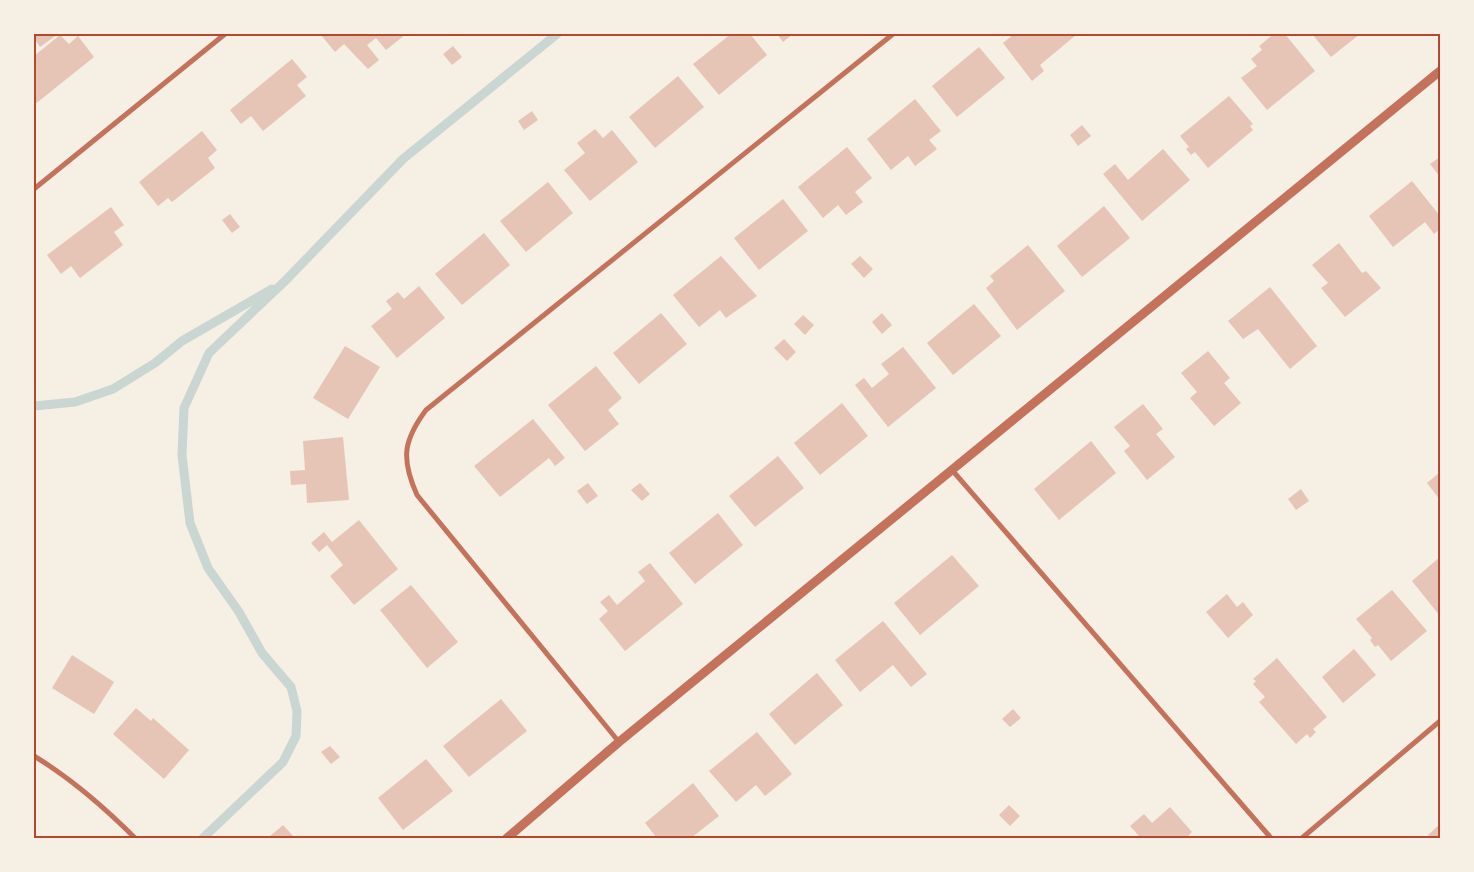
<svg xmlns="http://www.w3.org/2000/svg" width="1474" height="872" viewBox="0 0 1474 872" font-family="Spectral,serif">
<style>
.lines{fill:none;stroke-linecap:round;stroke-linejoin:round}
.stream{stroke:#c9d6d2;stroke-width:9}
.building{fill:#e6c5b7}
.minor{stroke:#c5725c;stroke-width:5}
.tertiary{stroke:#c5725c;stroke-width:9}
.neatline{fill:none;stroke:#b5482f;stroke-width:2}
</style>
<rect width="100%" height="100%" fill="#f6efe4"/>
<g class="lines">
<g class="stream">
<path d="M34,406L75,402L113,389L155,363L182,341L272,289"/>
<path d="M203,838L283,762L296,736L297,711L291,687L262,653L239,612L208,568L190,523L182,455L184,408L209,353L284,282L403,159L557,34"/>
</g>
</g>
<g class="building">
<path d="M34,34H58L40,47L34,38Z"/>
<path d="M323,34H406L386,50L376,38L367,45L379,60L368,69L344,44L335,52L321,35Z"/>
<path d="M731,34H750L767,55L719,95L693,64Z"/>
<path d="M777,34H793L783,42Z"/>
<path d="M1014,34H1075L1076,35L1040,65L1044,71L1032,81L1003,43Z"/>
<path d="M1274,34H1285L1315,71L1267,110L1241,78L1257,66L1251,59L1262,50L1259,46Z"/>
<path d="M1312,34H1360L1331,57Z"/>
<path d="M60,35L69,44L78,36L94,57L34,105V56Z"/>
<path d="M453,46L462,57L452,65L443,54Z"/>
<path d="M979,47L1005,78L957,117L932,86Z"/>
<path d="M292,59L307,77L297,85L306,96L263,131L251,116L241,124L230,110Z"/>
<path d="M678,76L704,107L655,148L629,117Z"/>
<path d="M1229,96L1253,124L1250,126L1253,130L1208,168L1195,152L1191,155L1186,149L1189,147L1180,136Z"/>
<path d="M915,99L941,131L929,140L937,149L915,166L908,156L891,170L867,139Z"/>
<path d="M532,111L538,120L524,130L518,121Z"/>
<path d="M1082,125L1091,136L1078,146L1070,135Z"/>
<path d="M595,129L603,138L612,130L638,162L590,201L564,170L585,153L577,143Z"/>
<path d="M202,131L217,150L208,158L215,168L172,202L168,198L158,206L139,182Z"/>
<path d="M847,147L872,178L855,192L863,202L846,215L838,205L823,218L798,187Z"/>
<path d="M1163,149L1190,180L1142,221L1103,174L1115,164L1128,180Z"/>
<path d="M1440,157V177L1430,164Z"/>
<path d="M1412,181L1440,216V229L1434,234L1425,222L1393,247L1369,216Z"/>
<path d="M548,182L573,213L526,252L500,221Z"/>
<path d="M783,199L808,231L759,270L734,238Z"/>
<path d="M1104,206L1130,238L1082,277L1057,246Z"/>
<path d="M111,207L124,225L114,232L123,245L80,278L71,266L61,274L47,255Z"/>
<path d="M230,214L240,227L232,233L222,220Z"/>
<path d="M484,233L510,265L462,305L435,274Z"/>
<path d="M1339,243L1362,273L1366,271L1381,288L1345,317L1321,288L1328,283L1312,265Z"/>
<path d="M1028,245L1065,291L1017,330L986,288L994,281L990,276Z"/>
<path d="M721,256L757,296L726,318L720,310L699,327L673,295Z"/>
<path d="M860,256L873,269L864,278L851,264Z"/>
<path d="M419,286L445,318L397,358L371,326L392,309L386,301L398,292L404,299Z"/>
<path d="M1270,287L1317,346L1290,369L1258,329L1243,339L1228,321Z"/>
<path d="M974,304L1001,336L953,375L927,343Z"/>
<path d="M661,313L687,344L639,384L613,353Z"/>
<path d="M882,313L892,325L882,334L872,322Z"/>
<path d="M803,315L814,325L805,335L794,324Z"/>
<path d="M784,339L796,352L787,361L774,348Z"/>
<path d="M345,346L380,367L348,419L313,398Z"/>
<path d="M903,347L936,388L888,427L855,385L864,378L872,388L889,374L881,364Z"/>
<path d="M1208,351L1230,378L1224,383L1241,403L1214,426L1190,398L1197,392L1181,373Z"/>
<path d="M596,366L622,398L608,410L619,424L585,451L548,405Z"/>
<path d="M842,403L868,436L820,475L794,443Z"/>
<path d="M1143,404L1163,429L1156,434L1175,457L1147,480L1124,451L1130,446L1114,427Z"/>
<path d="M533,419L565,458L555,466L549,458L500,497L474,466Z"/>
<path d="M343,437L349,500L307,503L306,484L291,485L290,471L305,470L303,441Z"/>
<path d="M1091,441L1116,473L1059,520L1034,489Z"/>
<path d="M778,456L804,488L755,527L729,496Z"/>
<path d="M1440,472V500L1427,483Z"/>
<path d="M588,483L598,496L587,504L577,491Z"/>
<path d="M640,483L650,494L642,501L631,490Z"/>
<path d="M1301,489L1309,501L1296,510L1288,499Z"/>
<path d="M718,513L743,545L695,584L669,553Z"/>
<path d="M359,520L398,569L354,605L330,576L343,565L327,545L319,552L311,543L324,532L332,542Z"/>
<path d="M952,555L979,586L920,635L894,603Z"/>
<path d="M1440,557V616L1412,581Z"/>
<path d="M650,563L683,604L625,651L599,619L608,611L600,602L609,595L617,605L645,581L638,572Z"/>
<path d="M411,585L458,642L427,668L380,610Z"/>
<path d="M1392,590L1427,631L1391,661L1378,645L1375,647L1370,640L1372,638L1356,619Z"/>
<path d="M1227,594L1237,607L1243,602L1253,615L1228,638L1206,612Z"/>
<path d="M883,621L927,674L911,687L893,665L860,692L835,660Z"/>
<path d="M1354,649L1376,675L1343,703L1322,677Z"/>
<path d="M72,655L114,682L94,714L52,688Z"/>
<path d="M1277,658L1327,717L1313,729L1316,732L1310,738L1307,734L1296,744L1259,702L1265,697L1253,684L1256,681L1253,679Z"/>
<path d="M817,673L843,705L795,745L769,714Z"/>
<path d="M501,699L527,731L469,777L443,746Z"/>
<path d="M136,708L151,721L153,718L189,750L164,779L113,734Z"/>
<path d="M1013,709L1021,718L1010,727L1002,719Z"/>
<path d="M757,732L792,774L765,796L756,785L736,802L709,771Z"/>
<path d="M330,746L340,757L331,764L321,752Z"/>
<path d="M426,759L453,791L403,830L378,798Z"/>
<path d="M693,783L719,816L691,838H657L645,823Z"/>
<path d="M1009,805L1020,816L1010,826L999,815Z"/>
<path d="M1170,807L1192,832L1186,838H1141L1130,826L1144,814L1152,823Z"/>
<path d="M1440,824V838H1431L1428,835Z"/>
<path d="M283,825L295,838H268Z"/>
</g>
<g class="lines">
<g class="minor">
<path d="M34,189L225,34"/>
<path d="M952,470L1271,838"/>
<path d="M619,742L417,495C401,459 403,441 426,410L893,34"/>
<path d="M34,756C72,779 104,807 135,838"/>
<path d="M1302,838L1440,721"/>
</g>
<path class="tertiary" d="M507,838L619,742L1440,71"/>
</g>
<rect width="1474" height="872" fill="none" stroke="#f6efe4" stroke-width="70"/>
<rect x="35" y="35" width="1404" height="802" class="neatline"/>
</svg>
